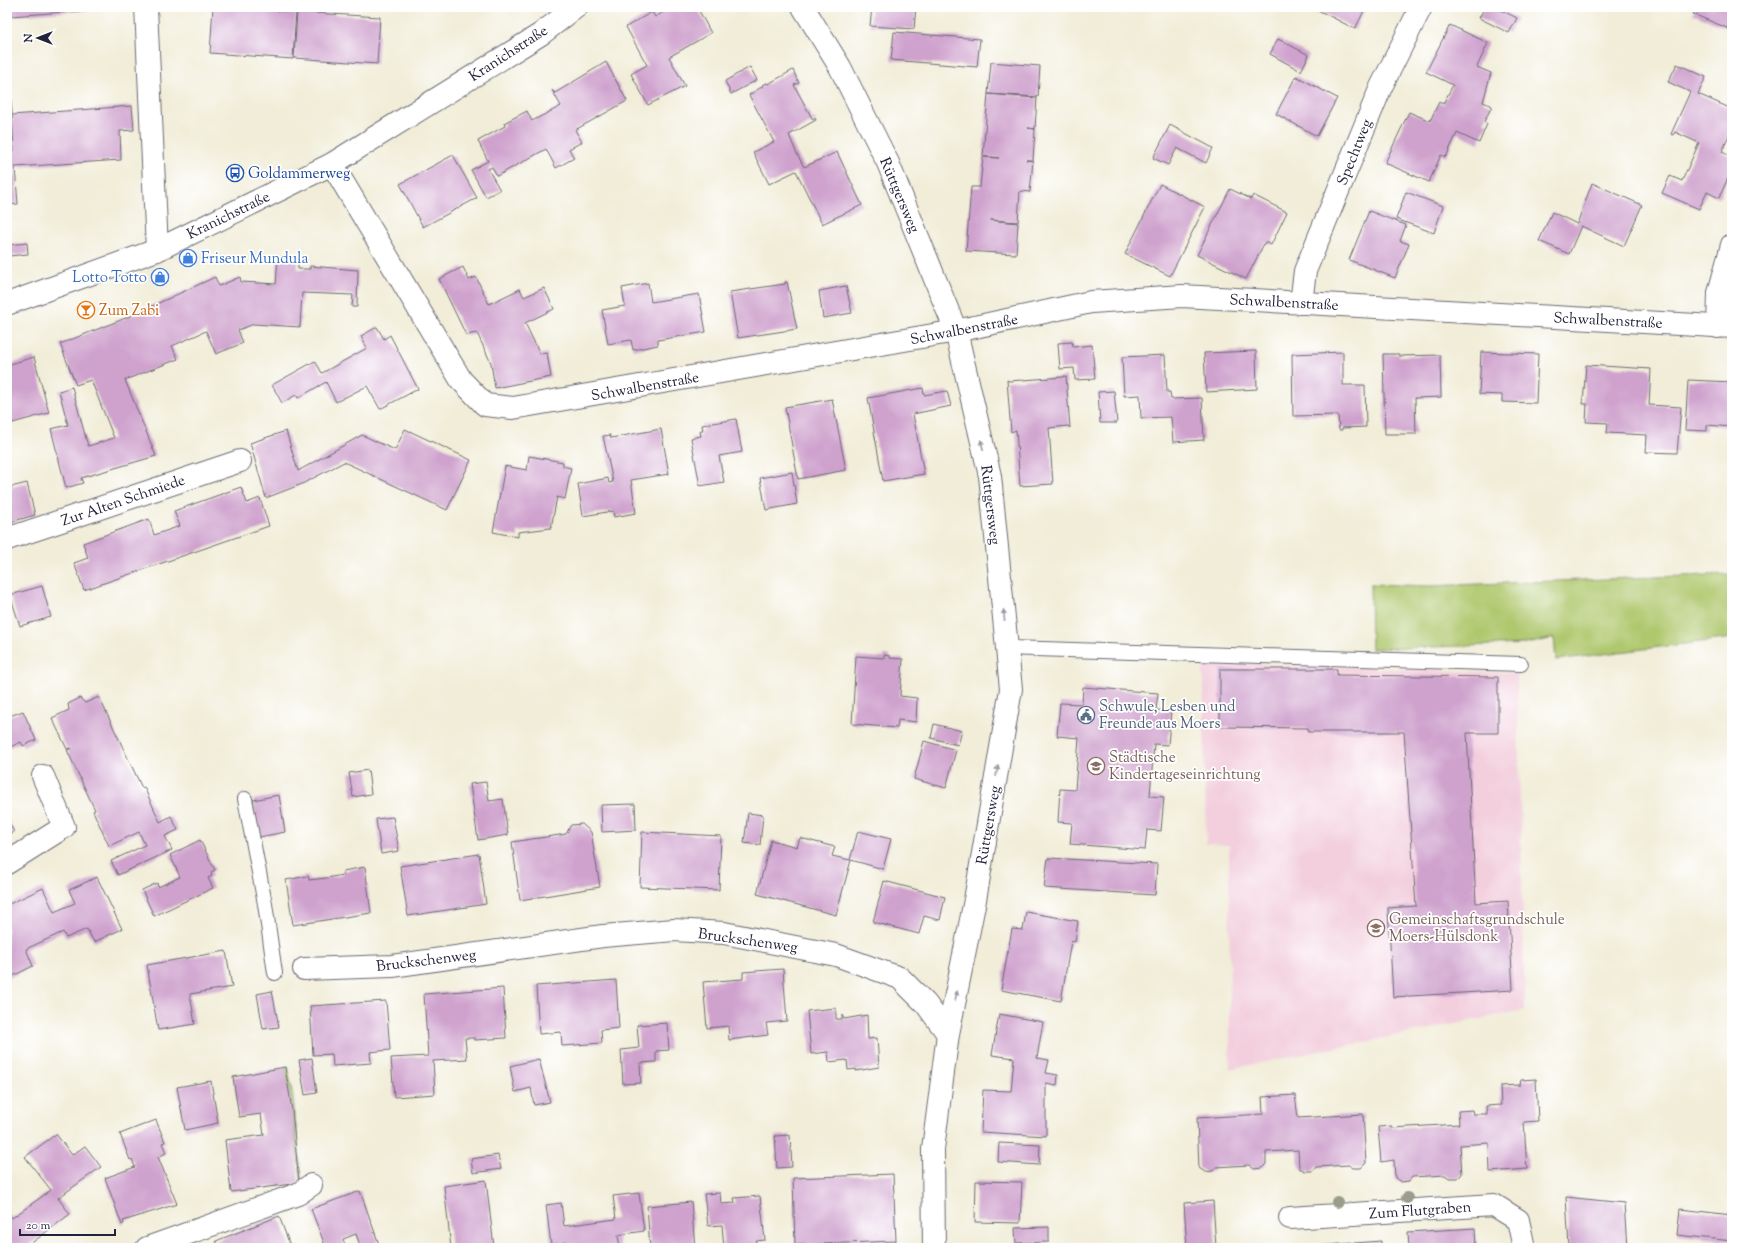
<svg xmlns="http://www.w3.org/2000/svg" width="1739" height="1255" viewBox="0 0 1739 1255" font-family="'Sorts Mill Goudy',serif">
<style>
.built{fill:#f3cfde}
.green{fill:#afc86d;stroke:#687554}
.building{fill:#cfa2ce}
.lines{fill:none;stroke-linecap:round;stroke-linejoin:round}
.service-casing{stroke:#6a6972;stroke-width:16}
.minor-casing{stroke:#6a6972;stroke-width:24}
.service{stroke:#fff;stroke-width:14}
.minor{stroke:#fff;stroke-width:22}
.tree{fill:#9a9d8b}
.oneway{fill:#9c9ca7}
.labels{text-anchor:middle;stroke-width:3.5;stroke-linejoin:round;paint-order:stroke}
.street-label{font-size:15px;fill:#22223b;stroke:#fff}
.transit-label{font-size:15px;fill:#164399;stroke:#fff;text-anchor:start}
.shop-label{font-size:15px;fill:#366cbe;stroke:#fff;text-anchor:start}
.food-label{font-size:15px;fill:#c56008;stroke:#fff;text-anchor:start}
.service-label{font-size:15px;fill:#4e5e75;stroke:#fff;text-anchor:start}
.education-label{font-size:15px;fill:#785e54;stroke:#fff;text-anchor:start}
</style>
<rect width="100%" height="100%" fill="#fff"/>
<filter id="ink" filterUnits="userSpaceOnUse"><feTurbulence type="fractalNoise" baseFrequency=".025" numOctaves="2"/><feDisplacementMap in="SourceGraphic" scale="8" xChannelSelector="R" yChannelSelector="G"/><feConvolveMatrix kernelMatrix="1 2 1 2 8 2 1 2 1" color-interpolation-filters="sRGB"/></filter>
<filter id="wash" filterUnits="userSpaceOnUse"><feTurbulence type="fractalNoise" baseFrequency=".012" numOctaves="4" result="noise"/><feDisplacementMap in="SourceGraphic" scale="16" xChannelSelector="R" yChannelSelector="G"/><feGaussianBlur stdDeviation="0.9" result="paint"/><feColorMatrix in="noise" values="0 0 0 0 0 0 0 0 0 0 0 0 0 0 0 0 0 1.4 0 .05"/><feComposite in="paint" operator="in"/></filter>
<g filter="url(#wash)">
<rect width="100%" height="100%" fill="#f1edd8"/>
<path class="built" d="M1203,662L1517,673L1525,1010L1230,1069L1229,845L1206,844Z"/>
<g class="green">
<path d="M1732,574V638L1556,660L1554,638L1527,644L1371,649L1370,584L1429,586Z"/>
<path d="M285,1067H288L293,1098L302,1184Z"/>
</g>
<g id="blocks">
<g class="building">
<path d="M7,7H118V8L11,16L10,8Z"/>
<path d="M213,7L296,12L293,59L210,53Z"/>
<path d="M672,7H697L711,33L669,57L685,86L648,105L631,74L647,65L626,27L652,12L655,17Z"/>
<path d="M872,7H916L914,29L870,26Z"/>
<path d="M1312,7H1366L1355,29Z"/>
<path d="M1485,7H1495L1517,18L1509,33L1479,18Z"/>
<path d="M1696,7H1732V30L1693,14Z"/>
<path d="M297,12L380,17L377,64L294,58Z"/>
<path d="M1450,25L1488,43L1477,67L1491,73L1483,102L1492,106L1484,122L1487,124L1479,143L1457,133L1446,157L1441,155L1429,182L1385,163L1409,112L1430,121L1439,102L1443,104L1453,85L1426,72Z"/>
<path d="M894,32L980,39L977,67L891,60Z"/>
<path d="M1278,39L1309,55L1301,71L1270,54Z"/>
<path d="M606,62L627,101L575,130L582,142L569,149L574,158L556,168L546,149L497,176L492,167L488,169L500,190L486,197L471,170L488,161L478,141L505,126L504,123L527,111L532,121L561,106L552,90L555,93Z"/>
<path d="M991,62L1040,66L1038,97L988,94Z"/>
<path d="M1677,64L1706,77L1698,94L1732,109V128L1722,152L1732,157V169L1719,198L1707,192L1699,209L1662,193L1670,176L1682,181L1699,143L1675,132L1673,135L1671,134L1690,92L1668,82Z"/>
<path d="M750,67L757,80L731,94L725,81Z"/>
<path d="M793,70L799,83L794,85L813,120L815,118L816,120L789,135L796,152L804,167L837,152L862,205L822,224L796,171L769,184L753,152L774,142L749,95L763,86L762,85L767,83L768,84Z"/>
<path d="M1296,76L1337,98L1317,136L1276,114Z"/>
<path d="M7,87H10L12,114H7Z"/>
<path d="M988,94L1037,98L1035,129L1028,128L1035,129L1033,160H1026L1033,161L1030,192L1020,191L1018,222L990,220L1018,223L1016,254L966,251L971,187H980L983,157L999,158L983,156Z"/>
<path d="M132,106L134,130L120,131L121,160L15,167L18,204L7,205V151H14L12,115Z"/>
<path d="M1170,125L1213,148L1206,163L1177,148L1168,165L1153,158Z"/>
<path d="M453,155L477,198L423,227L400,184Z"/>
<path d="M1592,183L1642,205L1624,246L1581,226L1569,254L1539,241L1552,212L1577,224Z"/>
<path d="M1160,184L1205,207L1170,276L1125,254Z"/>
<path d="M1230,189L1251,199L1253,195L1287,212L1271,245L1265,242L1246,279L1197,255Z"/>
<path d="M1406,192L1443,206L1434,233L1396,219Z"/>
<path d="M1369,211L1406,225L1400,241L1409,244L1395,278L1349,260Z"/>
<path d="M27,243L28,254L9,256L8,245Z"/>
<path d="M278,257L298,258V269H310V266L358,270L357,307H352L353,295L302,293L300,327L254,324L238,330L243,343L216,354L206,331L172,346L178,359L125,380L156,456L81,478L83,483L66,488L51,429L68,425L59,391L72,387L88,446L114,438L91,380L76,385L60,344L151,308L149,305L152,306L215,277L219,286L240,277L241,282L276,284Z"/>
<path d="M463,267L469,280L476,277L489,304L520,289L524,297L544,288L554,309L525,323L540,354L547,353L551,377L495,388L491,363L477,333L466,335L439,279Z"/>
<path d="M785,282H787L797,329L738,338L730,292L785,284Z"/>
<path d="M648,283L651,302L699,294L706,332L658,340V345L633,350L631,340L608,344L602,310L625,306L622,288Z"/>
<path d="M846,286L852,313L823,318L819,291Z"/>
<path d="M377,327L384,339L390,335L418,389L380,409L367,386L336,402L326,382L298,398L296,395L282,403L272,385L315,361L322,373L367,348L361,336Z"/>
<path d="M1072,342L1073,347L1092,345L1095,379L1075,380L1074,368L1060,369L1058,343Z"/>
<path d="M1256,351L1257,389L1206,392L1204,353Z"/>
<path d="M1343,352V385H1365L1366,427L1342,428V430H1339L1338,415L1293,416L1292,354Z"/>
<path d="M1481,352L1538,354L1536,403L1502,402V395L1479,394Z"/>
<path d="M1383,354H1399V356L1440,355L1441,397L1415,398L1416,434H1385Z"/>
<path d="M1165,355L1167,392H1170L1171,399L1202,398L1204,440L1173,442L1171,417L1141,418L1140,395L1124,396L1122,357Z"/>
<path d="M34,357L49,413L9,424L7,417V365Z"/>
<path d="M1586,365L1651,369L1649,405L1681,407L1677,453L1646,452L1647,435L1607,433L1608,423L1586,422L1587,404H1583Z"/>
<path d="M1064,376H1066L1070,428L1068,426L1049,428L1053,484L1020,486L1016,430L1011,432L1007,380L1009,381L1064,377Z"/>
<path d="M1688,380L1732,382V427L1707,425V431L1685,430Z"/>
<path d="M923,388L924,395L947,391L951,406L913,414L924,474L883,481L868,398Z"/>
<path d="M1114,391L1117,423H1100L1098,392Z"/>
<path d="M832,399L846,470L798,479L785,407Z"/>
<path d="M736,419L742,452L719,456L724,482L700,486L691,438L701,436L700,431H703L702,425Z"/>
<path d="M405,429L471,460L447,510L344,462L302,484L266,498L250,443L286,431L298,471L362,435L395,450Z"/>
<path d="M661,429L669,474L631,480L636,513L614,517L613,511L583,516L578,484L608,478L609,483L613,482L603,436L610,435L611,438Z"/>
<path d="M529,456L563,462V466L571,468L565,499L557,497L551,528L518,532V537L493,532L505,466L527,470Z"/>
<path d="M792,472L797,504L766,510L760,478Z"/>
<path d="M27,483L35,515L7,523V488Z"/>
<path d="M241,487L247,503L260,498L269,526L84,590L74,563L88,558L83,543L149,519L154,535L180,526L174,511Z"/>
<path d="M42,586L51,617L20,626L10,595Z"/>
<path d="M884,655L890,656V658L903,659L900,696L917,698L916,722L898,720L897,728L852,724L856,656L884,658Z"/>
<path d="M1220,669H1337V675L1498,677V733H1467L1476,903L1508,901L1513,990L1393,997L1388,908L1416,906L1404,732H1308V728L1220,727Z"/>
<path d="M1083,687L1158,693L1156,710L1171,711L1168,745L1154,744L1150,796L1164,797L1161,831L1147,830L1145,850L1070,844L1072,823L1058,822L1060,789L1075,790L1079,738L1057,736L1060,703L1082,704Z"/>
<path d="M99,697L142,788L144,787L160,822L171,816L178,830L165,836L172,850L118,875L111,861L145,845L139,832L109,846L93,811L95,810L67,750L71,748L67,749L52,718L69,710L68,704L80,698L85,703Z"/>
<path d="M23,711L36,740L23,746L21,742L8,748L7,717Z"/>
<path d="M934,724L962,731L958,745L931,738Z"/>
<path d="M924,741L956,750L946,788L914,779Z"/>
<path d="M368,770L371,794L353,797L349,773Z"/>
<path d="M486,782L489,801L503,799L508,835L478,840L470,784Z"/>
<path d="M279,795L285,832L259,837L253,800Z"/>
<path d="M635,804L636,830L602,832L601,805Z"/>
<path d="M748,813L763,815L760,845L744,843Z"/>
<path d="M393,817L399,851L381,854L376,819Z"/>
<path d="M7,818L14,832L7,835Z"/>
<path d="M582,824L591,832L600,887L520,900L512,842L566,834L571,825Z"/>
<path d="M858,831L891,839L883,869L851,860L836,915L757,894L771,840L797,847L800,838L835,847L832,856L850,860Z"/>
<path d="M642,832L721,836L719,890L640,887Z"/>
<path d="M200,840L215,870L211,872L212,876L208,878L213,888L154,916L142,890L157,883L158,887L180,877L170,855Z"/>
<path d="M479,854L486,904L408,916L400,866Z"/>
<path d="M1048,858L1157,864L1155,895L1044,888Z"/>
<path d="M365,867L371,913L293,925L286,880L308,876L309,880L326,878L343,875V871Z"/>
<path d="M97,877L122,929L94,942L87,929L66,938L63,932L26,949L33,966L7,979V905L43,888L54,912L75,903L69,890Z"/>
<path d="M884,881L945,897L940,920L924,916L919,934L873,922Z"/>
<path d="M1026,912L1078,921L1075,942L1071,941L1061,1001L1001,990L1012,929L1023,930Z"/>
<path d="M226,951L232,987L190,994L195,1024L158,1030L147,965Z"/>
<path d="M783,969L787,1021L766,1023L768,1035L729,1040L728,1026L707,1028L703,982L743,979V972Z"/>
<path d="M616,980L619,1028L601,1030L602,1043L562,1046L561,1032L539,1034L536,986Z"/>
<path d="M503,988L506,1038L475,1040V1038H465L467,1059L433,1061L435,1094L394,1097L391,1058L428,1056L424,994Z"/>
<path d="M272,991L279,1027L263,1029L257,994Z"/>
<path d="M386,1001L390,1050L370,1052L371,1063L333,1066L332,1054L313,1055L310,1006Z"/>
<path d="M836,1008V1019H842V1015L844,1019L867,1015L868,1039L877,1038L879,1067L856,1071V1069L848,1070L847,1060L829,1062L828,1052L811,1054L807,1011Z"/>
<path d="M999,1014L1043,1022L1037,1058L1049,1060L1046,1073L1058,1075L1057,1085L1046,1083V1136L981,1132L983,1090L1011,1091L1014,1058L992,1055Z"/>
<path d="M667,1023L669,1050L656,1051V1062L640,1063L641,1083L623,1084L621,1050L639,1048L637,1025Z"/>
<path d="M312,1058L317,1093L305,1095L299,1060Z"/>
<path d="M539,1059L550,1102L534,1105L531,1088L515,1092L510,1066Z"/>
<path d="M285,1067L292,1110L299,1183L231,1192L225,1140L264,1135L261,1114L239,1117L233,1077Z"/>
<path d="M1536,1079L1538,1121L1524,1122L1527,1169L1490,1172L1489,1143L1460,1145L1462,1174L1458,1178H1449L1445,1175L1429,1176L1412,1177L1409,1181L1401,1182L1395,1178L1394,1160L1381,1162L1378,1127L1392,1126V1128L1459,1124L1458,1111L1472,1110L1473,1114H1487L1486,1106L1501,1105L1500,1086L1520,1085L1521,1080Z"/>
<path d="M211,1081L218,1123L185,1130L177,1087Z"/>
<path d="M1295,1095L1298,1118L1363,1114L1366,1163L1361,1168H1353L1349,1165L1333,1166L1316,1167L1313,1171H1305L1299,1168L1298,1150L1266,1152V1164L1262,1168L1254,1169L1249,1165L1216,1167L1213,1171L1205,1172L1199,1168L1197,1118L1263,1114L1262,1097Z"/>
<path d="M156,1120L165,1142L162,1143L166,1153L158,1157L177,1204L123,1221L124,1224L122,1225L105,1178L135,1167L132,1159L130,1160L120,1134Z"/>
<path d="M56,1134L72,1155L85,1146L101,1167L58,1198L70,1214L25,1248H7V1212L12,1218L51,1190L25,1157Z"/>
<path d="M790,1135L792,1167L777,1168L775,1136Z"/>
<path d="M999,1143L1040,1145L1039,1165L998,1162Z"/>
<path d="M498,1155L501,1169L473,1173L471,1159Z"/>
<path d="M893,1174L896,1241L795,1245L793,1178Z"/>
<path d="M486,1180L494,1247L451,1248L444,1186Z"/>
<path d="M976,1181L1022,1182L1020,1223L975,1222Z"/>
<path d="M360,1191L380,1247L361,1248L356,1234L343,1239L346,1248H326L311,1209Z"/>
<path d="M639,1193L644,1231L618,1235L620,1248H567L566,1242L551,1245L546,1205L561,1203L564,1226L616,1219L613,1196Z"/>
<path d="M720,1193L721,1204L735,1203L734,1198L760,1196L765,1240L756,1241L757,1248H724L722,1225L708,1226L704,1194Z"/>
<path d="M1566,1197L1624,1203L1627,1248H1569Z"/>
<path d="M1213,1201L1216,1248H1187L1184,1203Z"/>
<path d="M691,1202L695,1248H650L647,1206Z"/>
<path d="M1680,1209L1732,1215V1241L1677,1235Z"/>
<path d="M279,1216L291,1248H219L216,1241Z"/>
<path d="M1049,1227V1242L1016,1243L1015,1228Z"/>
<path d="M1475,1228L1476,1248H1409L1408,1232Z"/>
<path d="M1381,1241V1248H1314V1246Z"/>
</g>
</g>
</g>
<g filter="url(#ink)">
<use href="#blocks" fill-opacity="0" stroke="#6a6972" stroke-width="1"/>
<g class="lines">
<defs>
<g id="service">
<path d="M1007,648L1521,664"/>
<path d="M245,799L265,904L275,973"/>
</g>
<g id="minor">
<path d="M146,7L157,250"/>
<path d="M803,7L840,67L888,163L956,331L990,476L1011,689L975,900L948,1034L933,1149L934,1248"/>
<path d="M332,164L461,380L485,405L513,408L956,331L1091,302L1182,296L1732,327"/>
<path d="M1301,303L1305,271L1381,87L1421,7"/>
<path d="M7,304L157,250L332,164L541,34L576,7"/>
<path d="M1718,327L1719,293L1732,245"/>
<path d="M7,539L240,461"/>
<path d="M7,863L64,827L43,776"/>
<path d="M304,969L392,966L603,936L674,930L724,933L836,955L900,978L926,1004L948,1034"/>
<path d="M1290,1218L1494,1205L1518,1220L1524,1248"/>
<path d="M147,1248L298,1194L311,1185"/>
</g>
</defs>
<use href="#service" class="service-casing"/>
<use href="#minor" class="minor-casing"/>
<use href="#service" class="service"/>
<use href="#minor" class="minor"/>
</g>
<g class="tree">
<circle cx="1407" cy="1198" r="6"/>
<circle cx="1337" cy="1202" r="6"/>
</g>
<defs><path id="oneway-solid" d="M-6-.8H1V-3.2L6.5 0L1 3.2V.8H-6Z"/></defs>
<g class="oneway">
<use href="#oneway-solid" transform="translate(982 445) rotate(-103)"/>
<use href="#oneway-solid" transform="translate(1004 615) rotate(-96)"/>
<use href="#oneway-solid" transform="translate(997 771) rotate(-80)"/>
<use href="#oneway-solid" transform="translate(956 996) rotate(-78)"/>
</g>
</g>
<defs>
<symbol id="bus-ring" viewBox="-11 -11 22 22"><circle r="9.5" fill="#fff" stroke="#1a4fb4" stroke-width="1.5"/><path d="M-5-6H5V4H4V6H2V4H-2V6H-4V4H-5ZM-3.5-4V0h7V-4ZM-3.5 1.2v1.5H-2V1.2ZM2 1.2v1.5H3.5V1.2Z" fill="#1a4fb4"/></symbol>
<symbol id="shop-ring" viewBox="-11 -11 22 22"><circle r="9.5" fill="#fff" stroke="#3f7fe0" stroke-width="1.5"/><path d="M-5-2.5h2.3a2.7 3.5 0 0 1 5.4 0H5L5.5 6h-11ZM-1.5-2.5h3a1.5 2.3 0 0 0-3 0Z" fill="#3f7fe0"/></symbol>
<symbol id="bar-ring" viewBox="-11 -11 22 22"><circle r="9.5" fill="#fff" stroke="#e8710a" stroke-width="1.5"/><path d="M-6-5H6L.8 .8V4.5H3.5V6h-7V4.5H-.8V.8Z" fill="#e8710a"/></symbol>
<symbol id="civic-ring" viewBox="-11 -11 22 22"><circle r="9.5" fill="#fff" stroke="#5c6f8a" stroke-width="1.5"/><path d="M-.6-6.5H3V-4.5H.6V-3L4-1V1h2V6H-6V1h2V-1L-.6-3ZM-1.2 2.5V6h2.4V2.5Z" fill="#5c6f8a"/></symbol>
<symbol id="school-ring" viewBox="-11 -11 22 22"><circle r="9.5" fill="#fff" stroke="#8d6e63" stroke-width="1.5"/><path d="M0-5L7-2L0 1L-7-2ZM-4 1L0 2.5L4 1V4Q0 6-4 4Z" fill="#8d6e63"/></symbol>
</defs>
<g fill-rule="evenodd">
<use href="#bus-ring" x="225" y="163" width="20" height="20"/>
<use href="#shop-ring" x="178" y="248" width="20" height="20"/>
<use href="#shop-ring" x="150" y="267" width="20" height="20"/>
<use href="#bar-ring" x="76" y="300" width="20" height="20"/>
<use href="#civic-ring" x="1076" y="705" width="20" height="20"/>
<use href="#school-ring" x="1086" y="756" width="20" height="20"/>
<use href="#school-ring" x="1366" y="918" width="20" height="20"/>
</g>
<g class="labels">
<g class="street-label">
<text transform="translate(508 53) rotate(-33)" y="5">Kranichstraße</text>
<text transform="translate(1354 152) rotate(-68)" y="5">Spechtweg</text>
<text transform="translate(900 195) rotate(67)" y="5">Rüttgersweg</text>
<text transform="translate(228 215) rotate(-26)" y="5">Kranichstraße</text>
<text transform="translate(1284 302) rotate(3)" y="5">Schwalbenstraße</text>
<text transform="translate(1608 320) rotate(3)" y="5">Schwalbenstraße</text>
<text transform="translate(964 329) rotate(-11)" y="5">Schwalbenstraße</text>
<text transform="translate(645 386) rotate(-10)" y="5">Schwalbenstraße</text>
<text transform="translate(123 500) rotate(-19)" y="5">Zur Alten Schmiede</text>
<text transform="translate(991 505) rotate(83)" y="5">Rüttgersweg</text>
<text transform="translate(988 825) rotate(-80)" y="5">Rüttgersweg</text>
<text transform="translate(748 940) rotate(8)" y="5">Bruckschenweg</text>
<text transform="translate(426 960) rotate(-7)" y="5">Bruckschenweg</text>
<text transform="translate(1420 1210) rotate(-4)" y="5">Zum Flutgraben</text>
</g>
<g class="transit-label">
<text x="248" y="178">Goldammerweg</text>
</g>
<g class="shop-label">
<text x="201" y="263">Friseur Mundula</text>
<text x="147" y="282" text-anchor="end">Lotto Totto</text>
</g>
<g class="food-label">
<text x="99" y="315">Zum Zabi</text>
</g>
<g class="service-label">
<text x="1099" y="711">Schwule, Lesben und<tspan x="1099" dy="17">Freunde aus Moers</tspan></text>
</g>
<g class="education-label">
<text x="1109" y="762">Städtische<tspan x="1109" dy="17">Kindertageseinrichtung</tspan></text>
<text x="1389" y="924">Gemeinschaftsgrundschule<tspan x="1389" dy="17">Moers-Hülsdonk</tspan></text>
</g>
</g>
<rect width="1739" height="1255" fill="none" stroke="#fff" stroke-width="24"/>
<g transform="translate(38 38) rotate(270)" stroke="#ffffff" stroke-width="3" paint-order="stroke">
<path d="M0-3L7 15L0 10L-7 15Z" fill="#22223b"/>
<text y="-6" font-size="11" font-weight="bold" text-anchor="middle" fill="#22223b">N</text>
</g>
<path d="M20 1229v6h95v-6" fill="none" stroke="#22223b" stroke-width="2"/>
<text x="26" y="1229" font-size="12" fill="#22223b" stroke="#ffffff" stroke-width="3" paint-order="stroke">20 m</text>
</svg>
